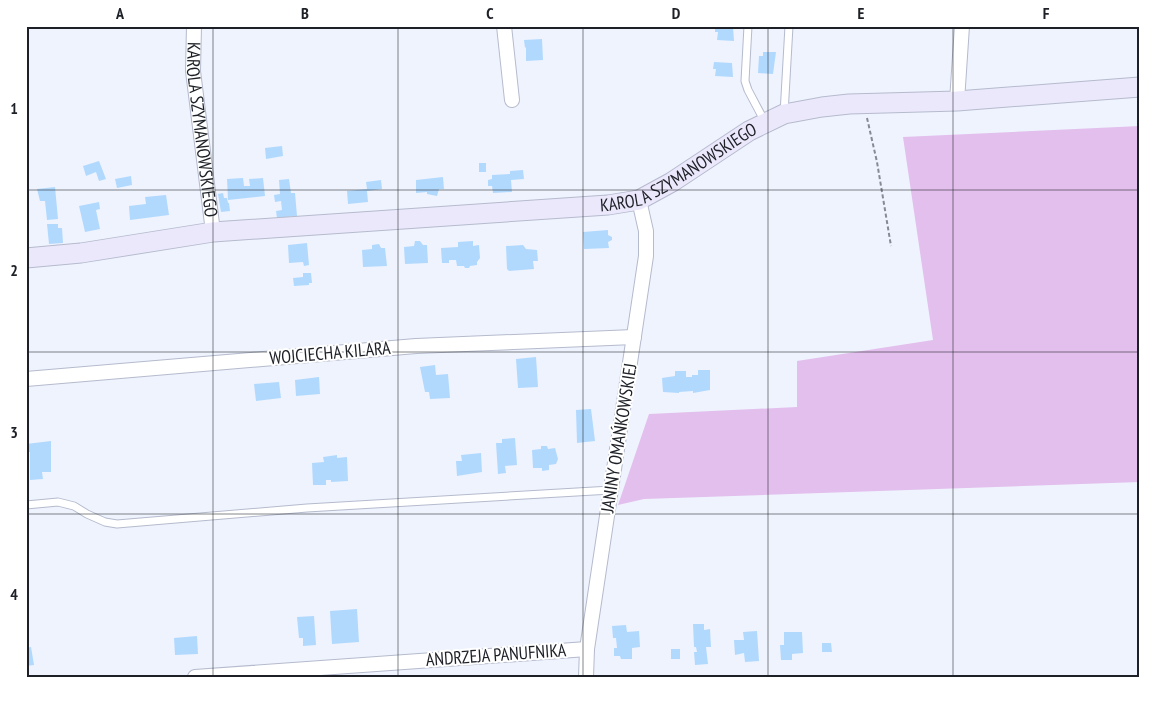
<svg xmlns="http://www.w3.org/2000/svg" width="1166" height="703" viewBox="0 0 1166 703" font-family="'PT Sans Narrow',sans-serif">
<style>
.green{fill:#e2bfed}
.building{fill:#b1d9fe}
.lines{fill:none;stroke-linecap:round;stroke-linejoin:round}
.lane-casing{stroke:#b5bbcd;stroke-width:9}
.street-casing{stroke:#b5bbcd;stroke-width:16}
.secondary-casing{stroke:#b5bbcd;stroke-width:21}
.path{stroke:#868a92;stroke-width:2;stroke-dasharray:4 2.5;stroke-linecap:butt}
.lane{stroke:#fff;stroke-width:7}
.street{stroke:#fff;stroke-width:14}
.secondary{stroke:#ece8fc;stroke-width:19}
.grid{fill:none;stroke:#1d2026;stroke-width:1;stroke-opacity:0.55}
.labels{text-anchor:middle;stroke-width:4;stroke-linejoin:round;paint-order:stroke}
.street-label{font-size:18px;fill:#1d2026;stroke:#fff}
.neatline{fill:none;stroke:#1d2026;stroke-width:2}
.grid-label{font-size:16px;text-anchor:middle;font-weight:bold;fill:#1d2026}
</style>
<rect width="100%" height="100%" fill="#eff3fe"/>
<path class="green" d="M1140,126V482L644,499L618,505L649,414L797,407V361L933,340L903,137Z"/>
<g class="building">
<path d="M715,26L733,27L734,41L717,40L718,32H715Z"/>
<path d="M542,39L543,60L526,61V47L525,48L524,40Z"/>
<path d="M763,52H776L773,74L758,73L759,56H763Z"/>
<path d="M714,62L732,63L733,77L715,76L716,69H713Z"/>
<path d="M282,146L283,156L266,159L265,148Z"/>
<path d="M99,161L106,179L99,181L96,172L86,176L83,166Z"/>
<rect x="479" y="163" width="7" height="9"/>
<path d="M523,170L524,179L511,180L512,192L493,193L492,186H488V180L492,179V175L510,174V171Z"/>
<path d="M131,176L132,185L117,188L115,179Z"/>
<path d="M443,177L444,189H439L437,196L427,194V192L416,193V180Z"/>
<path d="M243,178L244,186H250L249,179L263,178L265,196L228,200L227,179Z"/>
<path d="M289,179L291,193H295L297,216L277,218L276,211L282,210L281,201L275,202L274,195L280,194L279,180Z"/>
<path d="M381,180L382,189L367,191L368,202L348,204L347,191L367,189L366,182Z"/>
<path d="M55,187L58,219L47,220L45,201H40L37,189Z"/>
<path d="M223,193L224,198H227L228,203H229L230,211L221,212L218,194Z"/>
<path d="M166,195L169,215L130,220L129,206L146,204L145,197Z"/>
<path d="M99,202L100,209L96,210L100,229L85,232L79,206Z"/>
<path d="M47,224H58V228H62L63,243L49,244Z"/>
<path d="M608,230V235L612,237V240L608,242L609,248L584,249L583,232Z"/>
<path d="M415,241H420L423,245H427L428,263L405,264L404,247L414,246Z"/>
<path d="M473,241V246L479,245L480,258L477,262V265L470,266L469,268H465L464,266H457L456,260H449V263H442L441,248L458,247V242Z"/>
<path d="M307,243L309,265L304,266L303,262L289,263L288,245Z"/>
<path d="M379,244L381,248H385L387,266L363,267L362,250L372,249V245Z"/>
<path d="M523,245L526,249L537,250L538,261H533L534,269L509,271L507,269L506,246Z"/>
<path d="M303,273H311L312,283H309V285L294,286L293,278L303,277Z"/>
<path d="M536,357L538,387L518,388L516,359Z"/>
<path d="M435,365L436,375L448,374L450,398L430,399L429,392H425L420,367Z"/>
<path d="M698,370H710V390L693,393V391L679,392V393L663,392L662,378L675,376V371H686V377H692V375H698Z"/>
<path d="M319,377L320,394L296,396L295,380Z"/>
<path d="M279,382L281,398L256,401L254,384Z"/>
<path d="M591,409L595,441L577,443L576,410Z"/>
<path d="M515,438L517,465L505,466L506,473L498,474L496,443H502V439Z"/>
<path d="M51,441V472H42L43,479L30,480V452H26V444Z"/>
<path d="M541,446H547L548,449L555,448L558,459L556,464L549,465V470L542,471V468H533L532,450L541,449Z"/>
<path d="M481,453L482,472L457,476L456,461H462L461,455Z"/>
<path d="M337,455V458L347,457L348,481L331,482V480H326V485H313L312,463L324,462L323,457Z"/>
<path d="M357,609L359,642L332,644L330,611Z"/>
<path d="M314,616L316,645L303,646V638H299L297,617Z"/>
<path d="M693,624H704V630L710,629L711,647H706L708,664L695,665L694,652H697L696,647H694Z"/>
<path d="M626,625L627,632L639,631L640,647L632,648V659H621L620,656H614V648H617L616,638H613L612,626Z"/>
<path d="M757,631L759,661L745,662L744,653L735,655L734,640H744L743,632Z"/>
<path d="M784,632H802L803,653L792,654V660H781L780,645H784Z"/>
<path d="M197,636L198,654L175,655L174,638Z"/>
<path d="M822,643H831L832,652H822Z"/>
<path d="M31,647L34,665L26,666V648Z"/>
<rect x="671" y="649" width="9" height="10"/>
</g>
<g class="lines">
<defs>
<g id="lane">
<path d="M748,26L745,81L748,90L765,122"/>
<path d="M784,114L789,26"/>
<path d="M26,505L58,502L74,506L87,514L105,522L117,524L307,508L611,490"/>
</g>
<g id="street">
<path id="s1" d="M194,26L193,71L213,232"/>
<path d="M504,26L512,100"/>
<path d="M957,101L962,26"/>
<path d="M26,379L416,346L634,337"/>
<path d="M195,677L587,649"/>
<path d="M586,677L587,649L646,256V231L639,200"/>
</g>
<g id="secondary">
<path id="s2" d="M26,258L81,253L213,232L608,205L639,200L672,182L749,131L784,114L822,107L849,104L957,101L1140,87"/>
</g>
</defs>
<use href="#lane" class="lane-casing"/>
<use href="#street" class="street-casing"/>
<use href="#secondary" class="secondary-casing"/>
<path class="path" d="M867,118L877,162L891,246"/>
<use href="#lane" class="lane"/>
<use href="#street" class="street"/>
<use href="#secondary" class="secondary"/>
</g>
<path class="grid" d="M213,26V677M398,26V677M583,26V677M768,26V677M953,26V677M26,190H1140M26,352H1140M26,514H1140"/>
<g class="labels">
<g class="street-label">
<text dy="6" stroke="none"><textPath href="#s1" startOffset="104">KAROLA SZYMANOWSKIEGO</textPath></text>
<text dy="6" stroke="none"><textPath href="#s2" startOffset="665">KAROLA SZYMANOWSKIEGO</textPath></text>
<text transform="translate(330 353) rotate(-5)" y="6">WOJCIECHA KILARA</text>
<text transform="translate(619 438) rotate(-81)" y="6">JANINY OMAŃKOWSKIEJ</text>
<text transform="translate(496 655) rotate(-4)" y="6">ANDRZEJA PANUFNIKA</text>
</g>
</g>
<rect width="1166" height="703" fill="none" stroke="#ffffff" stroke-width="55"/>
<rect x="28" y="28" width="1110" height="648" class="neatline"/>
<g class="grid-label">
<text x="120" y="19">A</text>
<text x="305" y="19">B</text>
<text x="490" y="19">C</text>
<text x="676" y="19">D</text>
<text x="861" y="19">E</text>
<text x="1046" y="19">F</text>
<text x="14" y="114">1</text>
<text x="14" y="276">2</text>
<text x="14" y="438">3</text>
<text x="14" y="600">4</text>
</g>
</svg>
